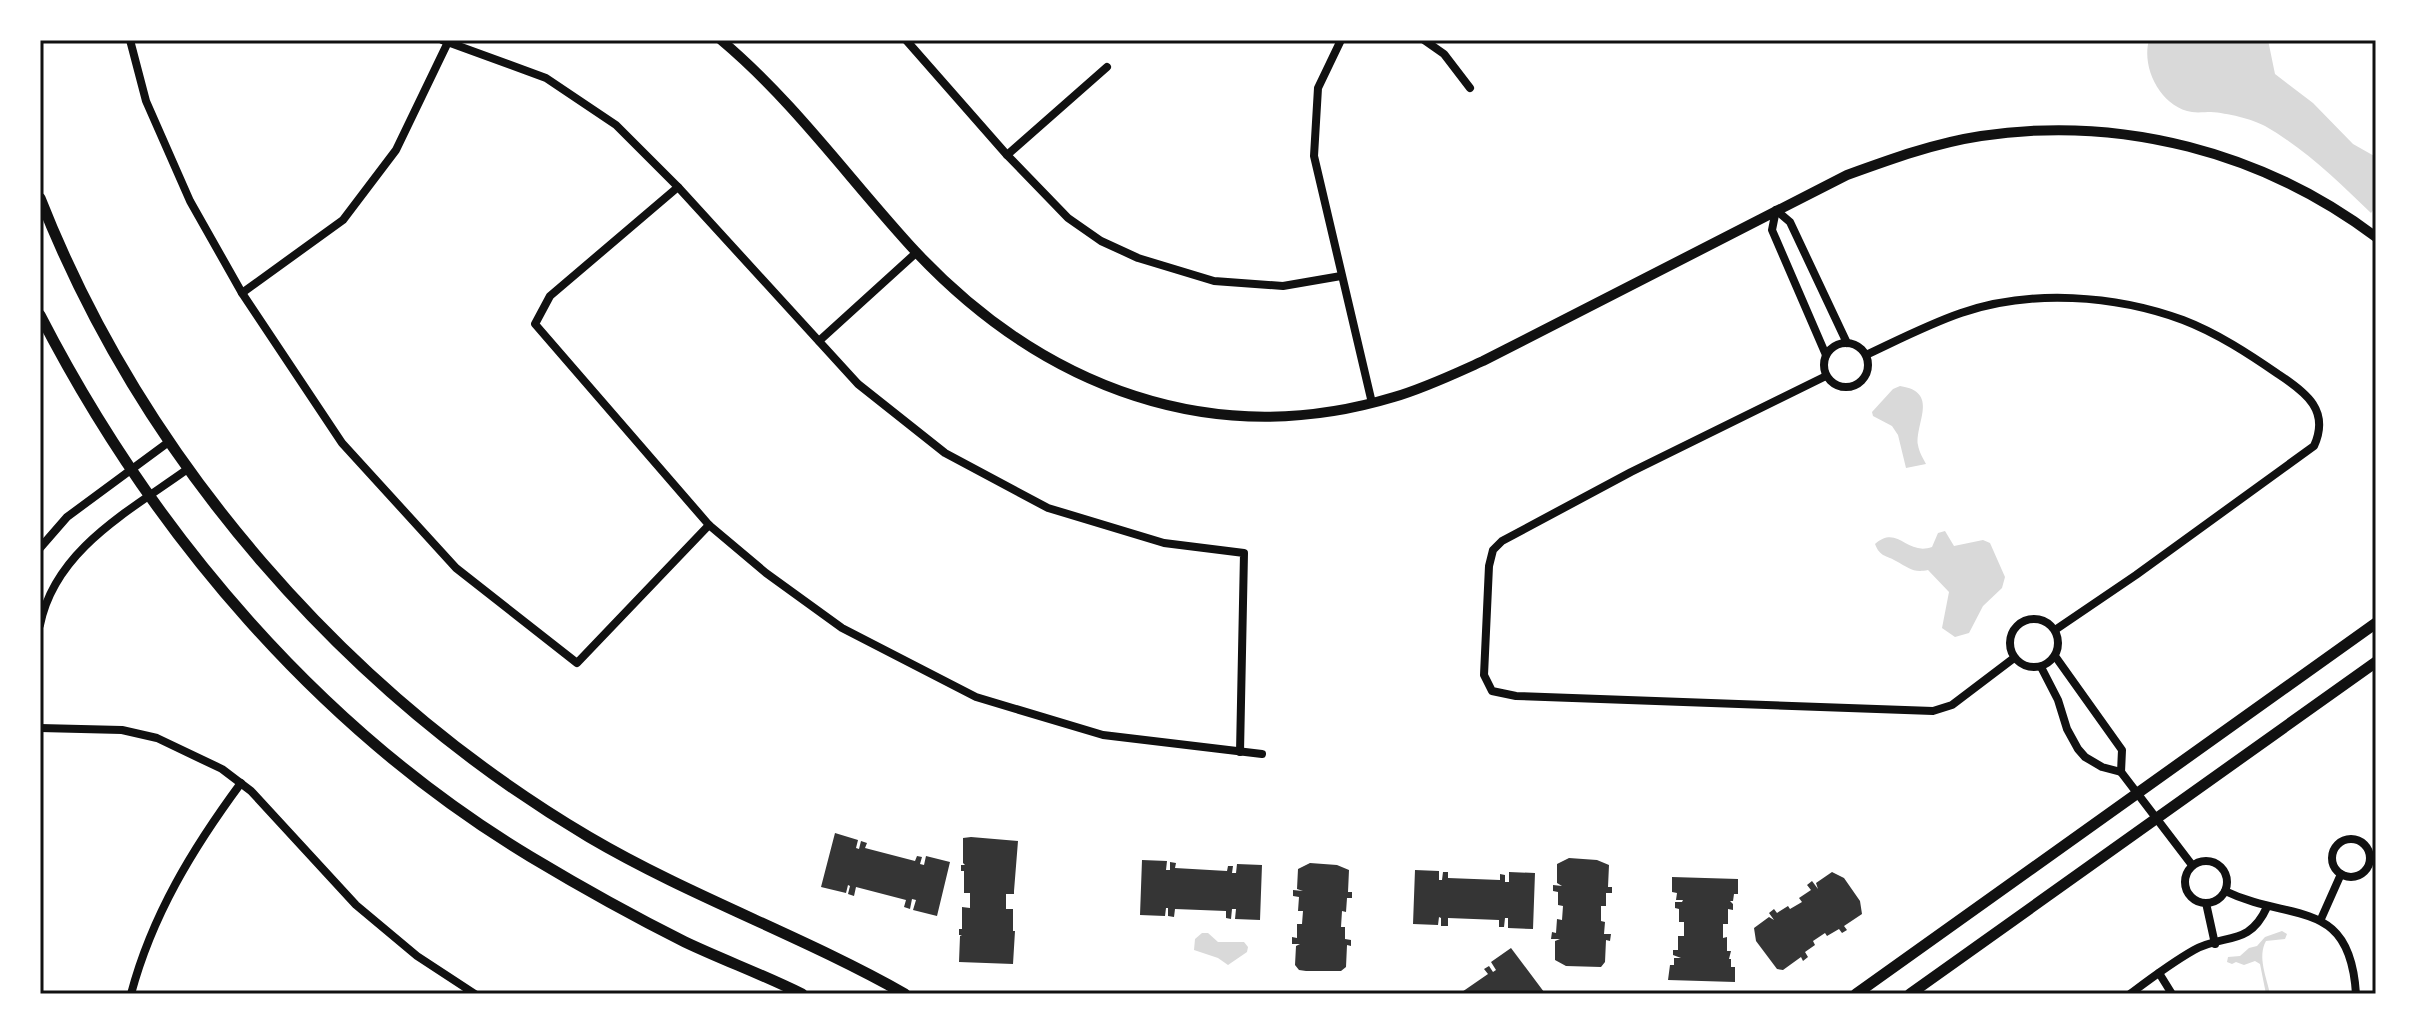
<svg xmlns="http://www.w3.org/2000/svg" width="2416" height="1034" viewBox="0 0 2416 1034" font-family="Quicksand,sans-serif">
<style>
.water{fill:#d9d9d9}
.building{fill:#353535}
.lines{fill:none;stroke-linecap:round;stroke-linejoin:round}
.minor{stroke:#111;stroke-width:8}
.tertiary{stroke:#111;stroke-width:10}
.secondary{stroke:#111;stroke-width:11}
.neatline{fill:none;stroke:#111;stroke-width:3}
</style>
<rect width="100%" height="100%" fill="#fff"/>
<g class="water">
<path d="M2149,40H2268L2275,74L2313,103L2353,144L2376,157V206L2371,213C2338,181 2305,149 2265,126C2252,119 2227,113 2211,112C2205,112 2198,113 2192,112C2161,107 2141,68 2149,40Z"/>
<path d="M1900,386C1940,392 1915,423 1918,445C1919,452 1923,458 1926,464L1906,468L1898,435L1892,426L1873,416L1872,412L1893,389Z"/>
<path d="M1945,531L1954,546L1983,540L1990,543L2005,577L2002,588L1983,606L1969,633L1955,637L1942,628L1949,592L1928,570C1913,573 1909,568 1896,561C1886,555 1880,557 1875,544C1898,524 1906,556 1932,547L1938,533Z"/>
<path d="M2282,931L2287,934L2285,939L2266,941C2257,957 2267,978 2270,994H2266L2260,964L2255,961L2244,965L2236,962L2232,964L2227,962L2228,957L2240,956L2249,948L2257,946L2265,937Z"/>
<path d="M1208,933L1218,942H1244L1248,947L1247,952L1228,965L1218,958L1194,950L1195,939L1202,933Z"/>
</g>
<g class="building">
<path d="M835,833L858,840L856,848L859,849L861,841L867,843L865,848L915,861L917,856L922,857L920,864L924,865L926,856L950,862L937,916L913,910L916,900L912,899L910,909L904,907L906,900L856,887L854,896L848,894L850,886L848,885L846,893L821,887Z"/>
<path d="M971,837L1018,841L1014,891V894H1006V909H1013V931H1015L1013,964L959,962L960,936L962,935H959V929H962V907L970,908V893H964V871H961V865H965L963,863V838Z"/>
<path d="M1569,858L1597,860L1609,865L1608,887H1612V893H1606V906H1601V921L1605,922L1604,934H1611L1610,941L1606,940L1605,962L1601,967L1566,966L1555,960V941L1560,939H1551L1552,932L1556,933L1557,919L1562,920L1563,906L1558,905V892L1553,891V885L1562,886L1557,883V864Z"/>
<path d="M1142,860L1167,861L1166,870H1170V862L1176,863L1175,868L1227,871L1228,866H1233L1232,873H1236L1237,864L1262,865L1260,920L1235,919L1236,909H1232L1231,919L1226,918V911L1175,909L1174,917L1168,916V908H1166L1165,916L1140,915Z"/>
<path d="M1310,863L1337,865L1349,870L1348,892H1352V898H1347L1346,912L1342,911L1341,927H1345V939L1351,940V946L1347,945L1346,967L1341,971H1306L1299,970L1295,965L1296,946L1300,944H1292V937L1297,938V924H1302L1303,911H1298L1299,897L1293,896V890L1303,891L1297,889L1298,869Z"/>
<path d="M1415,870L1439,871V880H1442L1443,872H1448V878L1500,880V874L1505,875V882H1509V872L1535,873L1533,929L1508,928V918H1505L1504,927H1499V920L1448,918V926H1441V918L1439,917L1438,925L1413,924Z"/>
<path d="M1832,872L1844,878L1860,901L1862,914L1844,926L1847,930L1842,933L1839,929L1827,936L1825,933L1813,941L1815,945L1805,952L1808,957L1803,961L1801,957L1783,970L1777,969L1756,941L1754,928L1769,917L1774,920L1769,913L1774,909L1777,913L1788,906L1790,909L1802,902L1799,898L1811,890L1807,885L1812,881L1818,889L1816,883Z"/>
<path d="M1672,877L1738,879V894H1734L1733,901H1730L1733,904V910L1728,909V924H1723V938L1727,937V951H1731L1729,959H1731V967H1735V982L1668,980L1670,965H1674V958H1681L1673,955V950H1678V936H1684V922H1679V909L1675,908V902H1682L1683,900H1676L1677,893L1672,892Z"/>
<path d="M1511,948L1544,992L1459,994L1488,974L1484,969L1489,966L1493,972L1496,970L1491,962Z"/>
</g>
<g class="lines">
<g class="minor">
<path d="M130,40L146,101L190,201L242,293L342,443L456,568L577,663L709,525"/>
<path d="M442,40L546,78L616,125L678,187L858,384L945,453L1048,508L1164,543L1244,553L1240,752"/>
<path d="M906,40L1007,155L1068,218L1101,241L1138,258L1214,281L1283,286L1341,276"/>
<path d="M1341,40L1318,88L1314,156L1372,403"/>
<path d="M1424,40L1444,54L1470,88"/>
<path d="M1007,155L1107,67"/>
<path d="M678,187L550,296L535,324L709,525L766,573L842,628L976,697L1103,735L1262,754"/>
<path d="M1776,210L1772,230L1826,355"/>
<path d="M1776,210L1790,222L1847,343"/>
<path d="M242,293L343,220L396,150L449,40"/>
<path d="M819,341L917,252"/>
<circle cx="1846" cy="365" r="22"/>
<path d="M1866,355C1898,340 1929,324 1961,313C2031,289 2115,295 2183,320C2217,333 2249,354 2278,374C2307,393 2330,411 2314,446L2136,575L2055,630"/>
<path d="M1826,376L1631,472L1502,541L1493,550L1489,566L1484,675L1492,691L1516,696L1933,711L1952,705L2014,658"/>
<path d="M40,548L67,517L170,441"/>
<circle cx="2034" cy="643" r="24"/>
<path d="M40,625C55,549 131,510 189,468"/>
<path d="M2055,656L2122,750L2121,772"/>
<path d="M2041,667L2058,700L2067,729L2078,749L2085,757L2102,767L2121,772L2192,865"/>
<path d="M40,728L122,730L157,738L222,769L251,791L356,905L417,956L475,994"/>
<circle cx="2351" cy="858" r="19"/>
<circle cx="2206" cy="882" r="21"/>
<path d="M2225,891C2291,923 2350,896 2356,994"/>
<path d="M2206,903L2215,944"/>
<path d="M2321,919L2341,874"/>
<path d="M2159,973L2172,994"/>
<path d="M131,994C152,915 193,848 241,783"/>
<path d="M2130,994C2150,979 2171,963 2194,950C2225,933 2249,947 2267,907"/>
</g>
<path class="tertiary" d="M721,40C795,102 852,183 917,253C1044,387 1212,452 1394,397C1425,388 1454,374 1483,361L1847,175C1891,159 1935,143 1981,136C2121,115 2263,152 2376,237"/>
<g class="secondary">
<path d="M40,198C144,462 346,693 589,837C691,897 803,936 905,994"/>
<path d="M40,315C152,533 320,730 531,857C581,887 633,916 685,942C723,960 764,975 802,994"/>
<path d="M1856,994L2376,623"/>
<path d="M1910,994L2376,662"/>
</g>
</g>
<rect width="2416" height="1034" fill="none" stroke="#ffffff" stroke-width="84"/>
<rect x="42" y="42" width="2332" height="950" class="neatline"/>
</svg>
